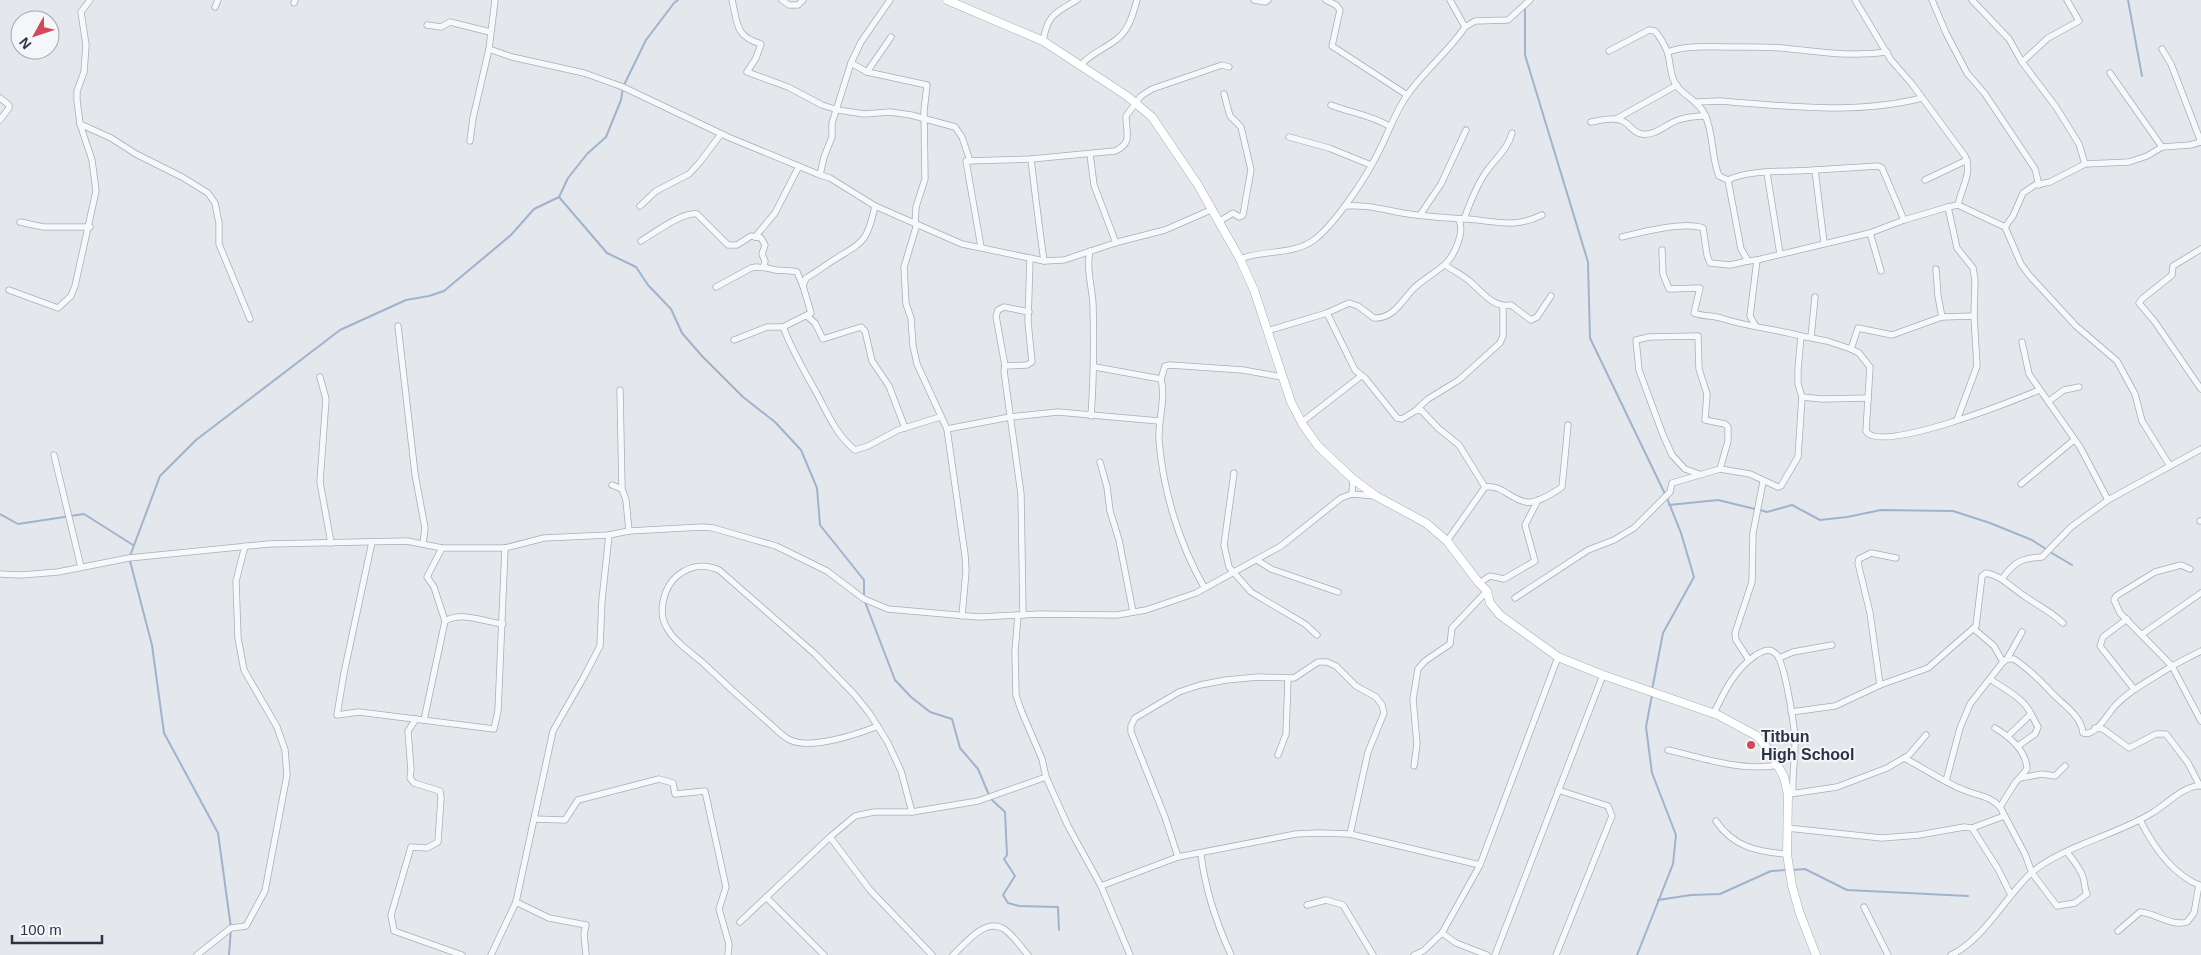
<svg xmlns="http://www.w3.org/2000/svg" width="2201" height="955" viewBox="0 0 2201 955" font-family="Helvetica,sans-serif">
<style>
.lines{fill:none;stroke-linecap:round;stroke-linejoin:round}
.stream{stroke:#9fb4cc;stroke-width:2}
.street-casing{stroke:#a9aeb7;stroke-width:7}
.secondary-casing{stroke:#a9aeb7;stroke-width:9}
.street{stroke:#f7f8fa;stroke-width:5.5}
.secondary{stroke:#fff;stroke-width:8}
.poi-dot{fill:#d1495b;stroke:#f4f6f9;stroke-width:2}
.labels{text-anchor:middle;stroke-width:4;stroke-linejoin:round;paint-order:stroke}
.poi-label{font-size:16px;font-weight:bold;fill:#2b3445;stroke:#f4f6f9;text-anchor:start}
</style>
<rect width="100%" height="100%" fill="#e4e7ec"/>
<g class="lines">
<g class="stream">
<path d="M2128,0L2142,76"/>
<path d="M1525,7V55L1588,262L1590,338L1665,494"/>
<path d="M559,197L607,253L636,267L648,285L671,309L682,333L702,356L743,397L775,422L801,450L817,488L820,525L864,580V597"/>
<path d="M1669,505L1718,500L1755,509"/>
<path d="M1760,510L1767,512L1792,505L1820,520L1847,517L1881,510L1953,511L1990,523L2032,540L2046,549"/>
<path d="M0,514L18,524L84,514L133,545"/>
<path d="M2050,552L2072,565"/>
<path d="M130,556L160,476L196,440L340,330L406,300L429,296L444,291L511,235L534,209L559,197L568,178L587,154L606,137L621,100L623,87L646,40L674,3L678,0"/>
<path d="M130,561L152,645L164,733L218,833L231,928L229,955"/>
<path d="M865,602L895,680L911,697L930,712L952,719L960,748L978,769L989,795"/>
<path d="M1652,690L1663,633L1694,577L1681,533L1667,498"/>
<path d="M991,799L1005,812L1007,855L1004,859L1015,876L1003,895L1008,903L1019,906L1058,907L1059,930"/>
<path d="M1793,870L1805,869L1847,890L1968,896"/>
<path d="M1658,900L1691,895L1720,894L1771,871L1788,870"/>
<path d="M1637,955L1673,864L1676,835L1652,773L1646,727L1652,695"/>
</g>
<defs>
<g id="street">
<path d="M495,0L489,49L512,57L584,73L623,87L728,137L820,175"/>
<path d="M732,0C738,25 735,36 761,44L756,58L747,72L788,87L822,105L838,110L864,114L890,112L911,115L955,127L962,137L970,161"/>
<path d="M782,0L789,5H798L803,0"/>
<path d="M890,0L861,42L851,63L832,123V137L824,157L820,175L830,178L875,206L962,244L1044,261L1064,260L1118,242L1165,230L1213,209"/>
<path d="M1254,0L1265,2L1268,0"/>
<path d="M1326,0L1336,5L1340,10L1332,46L1407,95"/>
<path d="M1450,0L1465,27"/>
<path d="M1855,0L1891,60L1912,84L1965,156C1973,173 1961,188 1958,205"/>
<path d="M1932,0L1946,33L1967,73L1985,94L2035,169L2039,185"/>
<path d="M1972,0L2009,39L2022,62L2056,107L2079,144L2085,164"/>
<path d="M294,3L295,0"/>
<path d="M215,7L218,0"/>
<path d="M427,25L441,27L450,22L490,32"/>
<path d="M1043,41C1048,14 1055,13 1077,0"/>
<path d="M2162,49L2171,64L2201,142"/>
<path d="M1609,51L1649,30L1655,31C1660,37 1664,44 1667,51C1671,62 1669,74 1676,85C1685,97 1699,101 1705,115C1714,134 1711,157 1719,176L1728,180L1741,249L1748,261L1757,260"/>
<path d="M1668,52C1685,45 1707,47 1725,47C1747,47 1769,46 1791,49C1823,52 1854,57 1887,52"/>
<path d="M2022,62L2048,38L2079,21L2067,0"/>
<path d="M851,63L867,72L927,85L924,111L925,179L916,207L915,224"/>
<path d="M1081,65C1091,53 1105,49 1117,39C1129,30 1133,14 1137,0"/>
<path d="M867,72L891,37"/>
<path d="M2110,73L2162,147"/>
<path d="M0,98L9,105V108L0,120"/>
<path d="M1697,102L1719,101C1786,106 1856,115 1922,98"/>
<path d="M1331,105C1351,113 1371,115 1389,126"/>
<path d="M1616,119L1677,85"/>
<path d="M1591,122C1602,120 1616,116 1626,123C1631,127 1634,133 1642,134C1656,136 1666,124 1678,120C1687,117 1696,116 1706,116"/>
<path d="M80,124L77,100V91L84,72L86,45L81,12L90,0"/>
<path d="M1289,137L1329,148L1371,165"/>
<path d="M470,141L473,118L489,49"/>
<path d="M1090,154L1094,185L1116,243"/>
<path d="M1031,159C1035,193 1039,226 1044,261"/>
<path d="M1767,173L1780,254"/>
<path d="M1728,180C1750,169 1790,172 1815,170L1824,243"/>
<path d="M1925,180L1967,160"/>
<path d="M640,206L656,191L689,174L700,162L721,134"/>
<path d="M1345,206C1367,204 1388,211 1409,214C1429,217 1448,218 1467,219C1496,221 1514,229 1542,215"/>
<path d="M1948,207L1958,205L2005,227L2021,264L2029,275L2076,326L2117,361L2135,394L2142,421L2170,466"/>
<path d="M1420,215L1441,184L1466,130"/>
<path d="M1464,219C1470,203 1476,186 1486,172C1495,159 1508,149 1512,133"/>
<path d="M1904,220L1948,207L1957,248L1973,268L1975,280L1974,316L1977,366L1957,420"/>
<path d="M1220,221L1233,213L1239,217L1243,215L1251,170L1241,127L1230,116L1224,94"/>
<path d="M20,222L43,227H90"/>
<path d="M917,224L904,267L906,304L911,318L913,346L917,364L947,429L965,555L966,571L962,616"/>
<path d="M2005,227L2013,216L2023,193L2035,185L2050,182L2085,164L2129,162L2147,156L2162,147L2190,145L2201,142"/>
<path d="M1870,233L1881,271"/>
<path d="M755,237L775,213L799,166"/>
<path d="M1622,237C1642,232 1684,221 1703,228L1707,255L1710,263L1730,265L1748,261"/>
<path d="M641,241C654,233 682,212 697,214L728,245H737L751,236L761,238L765,245L762,254L765,261L764,266C775,273 785,269 797,272L803,286"/>
<path d="M981,247L966,161L1031,159L1115,151C1133,143 1126,133 1126,116L1141,96L1152,89L1222,65L1229,67"/>
<path d="M2201,249L2173,266L2172,275L2142,299L2139,303L2155,322L2201,389"/>
<path d="M1662,250L1663,274L1669,289L1700,288L1694,313C1704,317 1714,315 1724,319C1749,327 1775,329 1801,336L1798,369V384L1802,397L1798,457L1781,486L1778,487L1750,474L1720,469L1728,441V427L1725,424L1705,420L1707,394L1699,369L1698,336L1649,337L1636,340L1639,370L1663,435L1672,455L1685,469L1699,474"/>
<path d="M1090,251C1086,268 1092,287 1093,304C1094,343 1094,377 1091,416"/>
<path d="M1240,259C1262,250 1294,255 1314,240C1335,224 1365,179 1377,155C1388,135 1394,113 1408,94C1425,70 1449,51 1465,27L1475,21L1508,20L1530,0"/>
<path d="M1445,265C1452,270 1461,274 1468,280C1481,290 1493,309 1511,305L1531,320L1537,317L1551,296"/>
<path d="M1936,269L1938,296L1942,317"/>
<path d="M716,287L751,268L756,267L767,268"/>
<path d="M9,290L58,308L71,296L75,286L96,191L92,160L80,124L111,138L136,154L182,177L208,193L215,203L219,223V244L250,319"/>
<path d="M1327,313L1355,370L1365,378L1397,418L1402,419L1415,411L1421,410L1438,428L1459,445L1485,487"/>
<path d="M807,316L815,323L823,339L861,327L865,331L872,361L889,386L905,428"/>
<path d="M1974,316L1942,317L1892,335L1858,328L1851,349L1859,353L1870,367L1866,431C1878,455 2016,400 2039,390"/>
<path d="M1755,325L1750,316L1757,260L1870,233L1904,220L1882,168L1878,166L1815,170"/>
<path d="M398,326L415,474L425,528L423,544"/>
<path d="M783,327C792,350 804,371 816,392C827,412 836,435 855,450L868,446L898,430L940,417"/>
<path d="M1267,331L1327,313L1349,303L1358,306L1374,318C1393,319 1402,301 1413,289C1422,280 1434,274 1444,265C1454,257 1465,232 1459,220"/>
<path d="M1801,336L1827,341L1851,349"/>
<path d="M1811,337L1815,297"/>
<path d="M734,340L767,327H783L811,313L803,286L806,278C815,273 823,267 832,261C862,242 867,244 875,206"/>
<path d="M2022,342L2029,374L2080,447L2108,500"/>
<path d="M1005,366L996,316L998,310L1004,307L1029,312"/>
<path d="M1095,367L1161,379C1166,399 1158,420 1159,440C1163,491 1179,543 1204,587"/>
<path d="M320,377L326,399L320,482L331,543"/>
<path d="M1161,379L1165,366L1170,365L1243,370L1282,377"/>
<path d="M620,390L622,489"/>
<path d="M1802,397L1822,399L1868,398"/>
<path d="M2049,401L2064,390L2079,387"/>
<path d="M1416,410L1428,399L1459,380L1500,343L1503,336V306"/>
<path d="M1302,422L1361,376"/>
<path d="M947,429L1010,417L1058,412L1159,421"/>
<path d="M54,455L81,567"/>
<path d="M1100,462L1107,487L1110,511L1119,540L1133,612"/>
<path d="M1234,473L1224,545L1229,567L1251,592L1305,624L1317,635"/>
<path d="M2021,484L2074,440"/>
<path d="M612,485L622,489L626,500L629,531"/>
<path d="M1352,494L1353,479"/>
<path d="M2200,521H2201"/>
<path d="M1447,541L1485,487C1501,484 1511,500 1526,502C1537,504 1553,493 1562,487L1568,425"/>
<path d="M372,542L344,673L337,715L359,712L494,729L498,711L505,548"/>
<path d="M1257,560L1271,569L1338,592"/>
<path d="M2190,569L2181,565L2155,572L2116,596L2114,600L2120,613L2172,666L2201,651"/>
<path d="M0,574L21,575L58,572L129,558L268,544L407,541L442,548H505L544,538L609,535L629,531L702,527L713,528L776,546L827,571L864,599L888,609L979,617L1039,614L1117,615L1146,610L1196,593L1281,546L1341,498L1352,494L1376,496"/>
<path d="M2002,579C2014,562 2021,558 2042,557L2071,527L2108,500L2201,449"/>
<path d="M1479,583L1490,576L1504,579L1535,561L1525,525L1538,500"/>
<path d="M1515,598L1588,550L1614,540L1634,528L1670,492L1672,483L1720,469"/>
<path d="M1018,615L1015,652L1016,695L1021,710L1042,759L1046,777L1068,826L1101,886L1130,955"/>
<path d="M1023,615L1021,494L1004,371L1005,366L1027,365L1032,362L1028,322L1030,258"/>
<path d="M2127,619L2103,637L2100,646L2134,689"/>
<path d="M445,621C463,611 484,622 503,624"/>
<path d="M1974,629L1994,646L2003,662"/>
<path d="M2141,635L2201,593"/>
<path d="M1779,658L1793,652L1832,645"/>
<path d="M2007,659H2014C2029,669 2040,680 2052,693C2063,705 2081,715 2083,733C2095,737 2107,715 2114,707C2129,690 2154,678 2172,666L2201,721"/>
<path d="M1749,660L1736,640L1735,633L1752,582L1753,533L1763,482"/>
<path d="M1990,679C2004,689 2024,698 2031,714L2008,736"/>
<path d="M1880,685L1870,613L1858,563L1859,559L1871,553L1896,558"/>
<path d="M1791,712L1835,706L1880,685L1928,668L1976,626L1982,576L1986,573C2000,575 2011,587 2023,595C2038,606 2049,610 2063,623"/>
<path d="M1714,713C1725,690 1735,669 1756,655C1763,651 1770,647 1776,654C1785,662 1795,729 1795,743C1795,760 1792,776 1793,793"/>
<path d="M416,719L408,731L411,770L410,778L414,783L440,791L441,798L438,842L427,848L411,847L391,915L394,931L462,955"/>
<path d="M424,720L445,621L434,587L427,577L442,548"/>
<path d="M878,726C858,734 811,750 790,740C783,737 775,728 769,723C746,703 724,683 702,662C690,652 674,641 667,628C657,612 664,587 677,576C690,565 705,564 719,570L815,654L854,694L870,714L888,743L901,771L912,812"/>
<path d="M1995,728C2010,737 2026,750 2027,769L2015,783L2000,807"/>
<path d="M2095,728L2103,729L2129,748L2156,734H2166L2188,763L2200,786"/>
<path d="M2018,746L2035,734L2038,727L2031,714"/>
<path d="M1668,750C1703,758 1742,772 1779,765"/>
<path d="M1278,755L1286,734L1288,679"/>
<path d="M1904,758C1924,768 1943,782 1964,790C1978,796 1989,795 2000,807L2025,854L2032,873L2057,906L2075,903L2087,894C2084,888 2085,883 2083,877C2080,868 2073,860 2067,852"/>
<path d="M1414,766L1417,744L1413,699L1418,669L1425,661L1450,644L1452,628L1487,591"/>
<path d="M2020,778L2042,774L2055,776L2065,766"/>
<path d="M1946,781L1960,728L1970,704L2003,662L2007,659L2022,632"/>
<path d="M1790,794L1837,787L1887,768L1909,755L1926,735"/>
<path d="M534,819L565,820L578,800L659,779L673,783L675,794L705,791L726,887L719,909L729,944L728,955"/>
<path d="M2140,820C2153,846 2173,875 2201,886"/>
<path d="M1716,821C1733,847 1758,852 1787,854"/>
<path d="M1787,828L1882,838L1919,835L1964,827L1972,828L1998,869L2011,895"/>
<path d="M1972,828L2004,816"/>
<path d="M830,837L870,890L932,955"/>
<path d="M1201,854C1205,890 1216,922 1231,955"/>
<path d="M1178,857L1165,817L1131,732V726L1135,718L1179,692L1200,685L1226,680L1258,677L1294,678L1318,662H1327L1336,666L1356,686L1376,697L1382,705L1384,713L1368,752L1350,834"/>
<path d="M1101,886L1178,857L1296,834L1319,833L1350,834L1480,865"/>
<path d="M766,897L824,955"/>
<path d="M516,902L549,918L586,925L584,934L586,955"/>
<path d="M1307,905L1326,900L1343,905L1373,955"/>
<path d="M1864,907L1888,955"/>
<path d="M740,922L830,837L855,816L874,812H912L978,801L1046,777"/>
<path d="M2118,931L2140,912C2155,913 2172,927 2187,922L2194,913L2199,885"/>
<path d="M1442,933L1456,943L1487,955"/>
<path d="M197,955L231,928L246,926L265,891L287,775L285,750L277,727L244,670L238,638L236,581L245,546"/>
<path d="M491,955L516,902L553,731L585,675L600,646L602,600L609,535"/>
<path d="M953,955C965,944 985,917 1004,929C1013,935 1021,947 1028,955"/>
<path d="M1414,955L1423,951L1442,933L1480,865L1558,657"/>
<path d="M1495,955L1603,675"/>
<path d="M1556,955L1612,816L1608,806L1558,790"/>
<path d="M1951,955C1982,941 2005,898 2030,874C2060,847 2117,835 2152,813C2170,802 2180,788 2201,785"/>
</g>
<path id="secondary" d="M947,0L1043,41L1127,96L1152,117L1198,185L1240,259L1254,290L1291,402L1303,425L1318,446L1353,479L1376,496L1426,523L1447,541L1479,583L1487,591L1490,603L1500,615L1558,657L1603,675L1718,715L1757,736L1769,750L1784,777L1788,795L1787,854L1792,886L1800,914L1816,955"/>
</defs>
<use href="#street" class="street-casing"/>
<use href="#secondary" class="secondary-casing"/>
<use href="#street" class="street"/>
<use href="#secondary" class="secondary"/>
</g>
<circle class="poi-dot" cx="1751" cy="745" r="5"/>
<g class="labels">
<g class="poi-label">
<text x="1761" y="742">Titbun<tspan x="1761" dy="18">High School</tspan></text>
</g>
</g>
<g transform="translate(35 35) rotate(230)"><circle r="24" fill="#f4f6f9" stroke="#a4a8b1"/>
<path d="M0-4L9 19L0 12L-9 19Z" fill="#d1495b"/>
<text y="-8" font-size="14" font-weight="bold" text-anchor="middle" fill="#2b3445">N</text>
</g>
<path d="M12 935v8h90v-8" fill="none" stroke="#2b3445" stroke-width="2.5"/>
<text x="20" y="935" font-size="15" fill="#2b3445" stroke="#f4f6f9" stroke-width="4" paint-order="stroke">100 m</text>
</svg>
